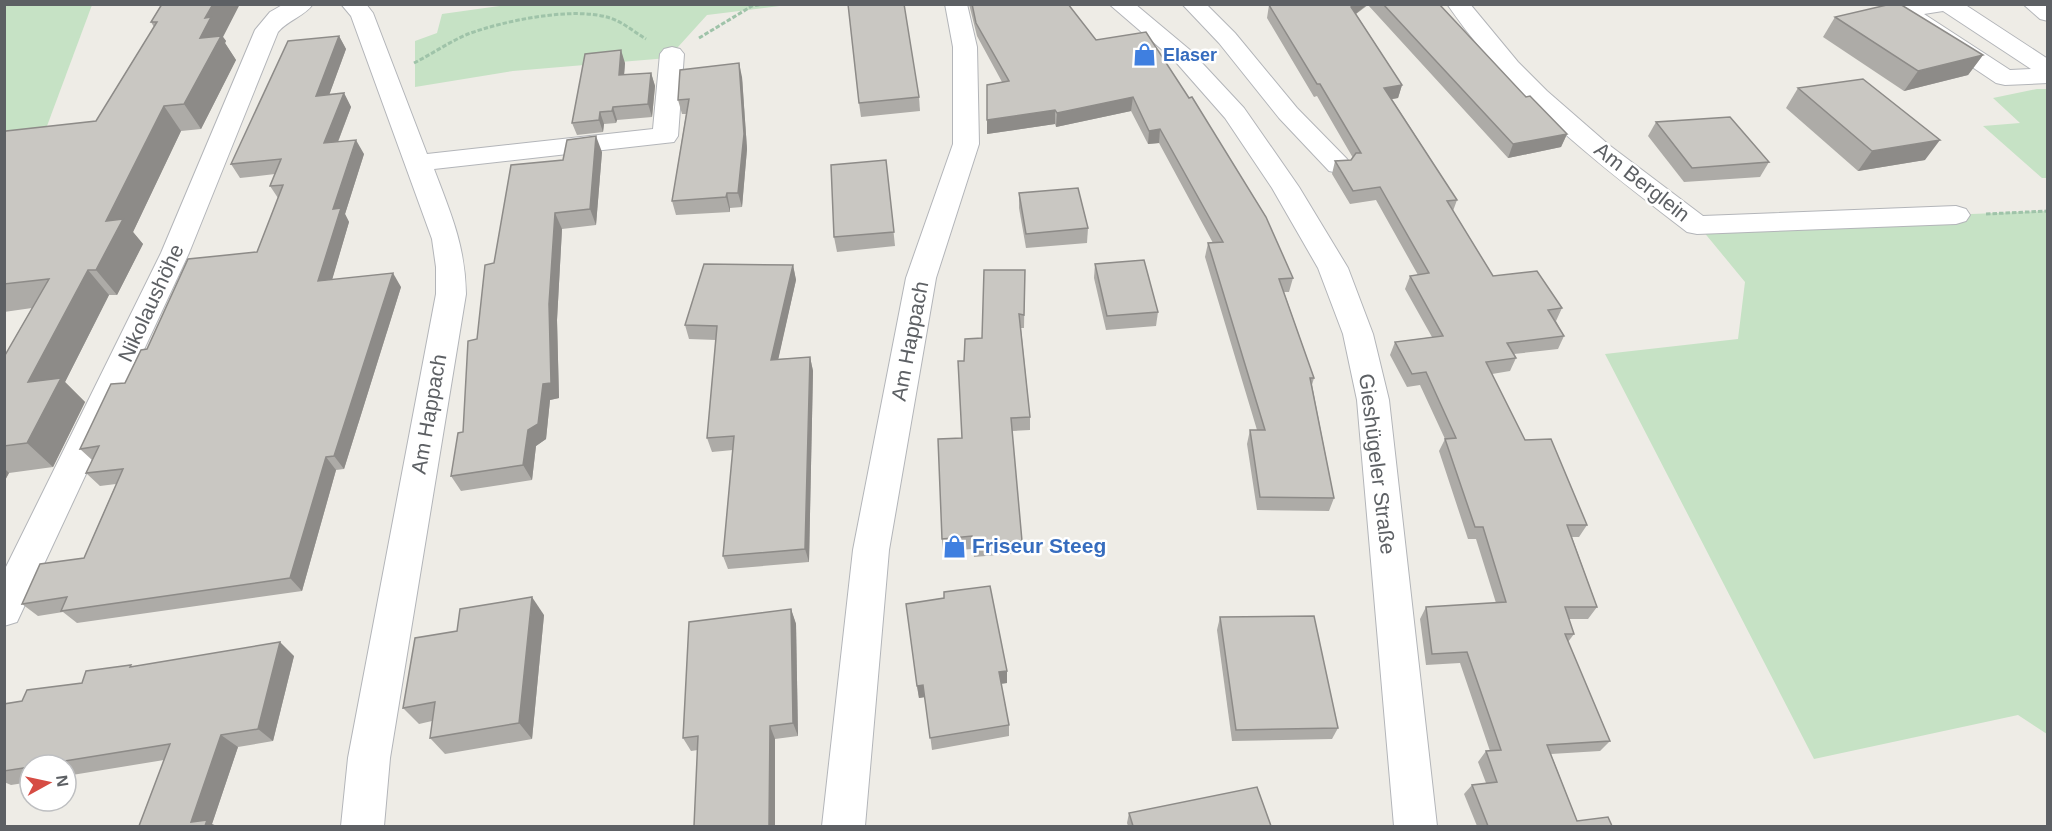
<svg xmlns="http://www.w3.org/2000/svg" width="2052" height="831" viewBox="0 0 2052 831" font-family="Arial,sans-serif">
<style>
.green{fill:#c6e2c5}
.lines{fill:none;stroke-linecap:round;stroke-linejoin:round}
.minor-casing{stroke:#b3b5b9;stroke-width:2}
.path{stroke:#9fc3a9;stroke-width:3;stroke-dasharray:4.5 2;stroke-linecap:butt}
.minor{fill:#fff;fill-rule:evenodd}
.wall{fill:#adaba7}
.shaded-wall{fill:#8d8b88}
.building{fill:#c9c7c2;stroke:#8d8b88;stroke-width:1.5}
.labels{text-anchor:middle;stroke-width:5;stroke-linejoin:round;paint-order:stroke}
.far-shop-label{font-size:18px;font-weight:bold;fill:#366cbe;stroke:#fff;text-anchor:start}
.street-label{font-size:21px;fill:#5d6064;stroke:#fff}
.shop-label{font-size:21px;font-weight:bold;fill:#366cbe;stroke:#fff;text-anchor:start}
</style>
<rect width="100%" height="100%" fill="#eeece6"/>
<g class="green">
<path d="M514,4L787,5L707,15L668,58L513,71L415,87V41L437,33L442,14Z"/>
<path d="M4,5H92L47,126L5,141Z"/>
<path d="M2037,89H2047V178H2042L1983,126L2020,123L1993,98Z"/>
<path d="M2047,211V734L2018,715L1814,759L1605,354L1738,339L1745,282L1698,225Z"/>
</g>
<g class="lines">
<defs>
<g id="minor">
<path d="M284,4H313C305,16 288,20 278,32L189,253L17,622L4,626V571L161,253L255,30L270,12Z"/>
<path d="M341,4H366L373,13L427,154L653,129L660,54L664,49L672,47L680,49L684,54L678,136L674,142L434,169C451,214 465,245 466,294L390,758L384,826H341L348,758L436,294V267L432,239L351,16Z"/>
<path d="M945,4H967L977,47L979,144L936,278L889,550L865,826H822L853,550L906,278L953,144V47Z"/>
<path d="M1109,4H1135L1190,50L1244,108L1299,187L1348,268L1373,334L1389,400L1437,826H1394L1357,400L1343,334L1318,268L1272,188L1225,118L1174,60Z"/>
<path d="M1182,4H1206L1235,33L1297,108L1347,159L1351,165L1347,171L1338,173L1329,171L1279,118L1219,43Z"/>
<path d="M1447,4H1470L1518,62L1547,91L1609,145L1703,216L1956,206L1966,209L1970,215L1966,221L1956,224L1697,234L1687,232C1599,165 1510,96 1447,4Z"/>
<path d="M1902,4H1964L2048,59V83L2005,85L1996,83L1896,16L1893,11L1896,6ZM1943,11L2031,69L2010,70L1924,14Z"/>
<path d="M2023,4H2048V21L2040,19Z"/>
</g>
</defs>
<use href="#minor" class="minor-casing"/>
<g class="path">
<path d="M699,38L752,6L764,4"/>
<path d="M414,63C432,54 449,42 468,34C503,21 573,6 610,18C623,22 634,32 646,39"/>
<path d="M1986,214L2048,211"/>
</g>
<use href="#minor" class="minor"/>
</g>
<g class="wall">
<path d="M162,4L223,37L226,41L225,43L236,60L201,129L181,131L133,232L143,244L117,295H109L65,382L85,402L53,467L9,473L4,482V357L32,308L4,312V133L96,121L154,27L151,22Z"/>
<path d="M969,4H1068L1096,40L1293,278L1289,292H1284L1314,378L1312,385L1334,498L1329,511L1257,510L1247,444L1250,430H1257L1205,257L1208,243H1213L1159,143L1148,144L1131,111L1056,127L1055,124L987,134L1002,82L977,36Z"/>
<path d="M1273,4H1439L1526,97L1567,134L1561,147L1508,158L1368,5L1356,14L1402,85L1398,98L1392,99L1457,200L1453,211L1493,276L1562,308L1556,321L1564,336L1558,349L1514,354L1516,358L1510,371L1492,374L1525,440L1587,525L1579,537H1572L1597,607L1588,619H1569L1574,634L1568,642L1610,741L1600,751L1551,754L1577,821L1612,826H1477L1464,794L1472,785L1486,783L1478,762L1486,751H1490L1460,663L1426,665L1420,619L1426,607L1496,603L1476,539H1468L1439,451L1445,439L1420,385L1407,387L1390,355L1395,342L1432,337L1405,289L1410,276L1418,275L1376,200L1350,204L1332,174L1335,161L1351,160L1353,158L1317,96L1314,97L1267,18L1269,5Z"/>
<path d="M1835,17L1983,55L1968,75L1904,91L1823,37Z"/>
<path d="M339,36L346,49L329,95L344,93L351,107L338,142L364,154L345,214L349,222L332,279L401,287L344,469L336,470L302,591L77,623L63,612L38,616L22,604L84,558L116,484L100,486L86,473L92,460L80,449L147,349L257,252L278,198L270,186L275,174L240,178L231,164Z"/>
<path d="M625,63L624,75L651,73L655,86L652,117L617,120L616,123L604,124L603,132L577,135L572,123Z"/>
<path d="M742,77L747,149L742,207L730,208V212L676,215L672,201L686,114H682L678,100Z"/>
<path d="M1798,88L1925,160L1858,171L1786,108Z"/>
<path d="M919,97L920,111L861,117L859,103Z"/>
<path d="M1656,122L1769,162L1760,177L1684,182L1648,136Z"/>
<path d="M602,152L596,225L562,229L557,320L559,398L550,400L546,439L536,446L532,480L461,491L451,476L463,432L477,339L494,263L563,160Z"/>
<path d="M886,160L895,246L837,252L834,237Z"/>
<path d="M1019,193L1088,228L1087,243L1026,248L1019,208Z"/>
<path d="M1095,264L1158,312L1156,326L1106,330L1094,278Z"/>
<path d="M793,265L796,280L778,359L810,357L813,371L809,562L728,569L723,556L733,450L712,452L707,438L716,340L689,339L685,325Z"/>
<path d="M1025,270L1024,328H1021L1030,417V430L1012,431L1022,541V553L974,557L973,549L943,551L942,539L962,438L964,361L982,338Z"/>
<path d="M791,609L796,624L798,736L775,739V826H694L698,750L691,751L683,738Z"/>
<path d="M544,615L532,739L445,754L430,738L432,721L419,724L403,708L457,631Z"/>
<path d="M1220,617L1338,728L1332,739L1232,741L1217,630Z"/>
<path d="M294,656L273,741L238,747L212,824L139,826L164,760L66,776V765H30V782L11,785L4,782V704L22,701L134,667Z"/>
<path d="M1007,683L1001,684L1009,725V736L932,750L925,697L919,698L917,686Z"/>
<path d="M1129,813L1271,826H1128L1127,823Z"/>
</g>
<g class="shaded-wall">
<path d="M213,4H240L223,37L226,41L225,43L236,60L201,129L184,104L205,18Z"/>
<path d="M1355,4H1368L1348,20L1351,7Z"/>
<path d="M339,36L346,49L324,109L316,96Z"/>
<path d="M621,50L625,63L623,88L619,75Z"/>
<path d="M1983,55L1968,75L1904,91L1918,71Z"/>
<path d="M739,63L742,77L747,149L742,207L738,193Z"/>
<path d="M651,73L655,86L652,117L648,104Z"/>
<path d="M1402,85L1398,98L1381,101L1384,88Z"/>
<path d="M344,93L351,107L332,157L324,143Z"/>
<path d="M1133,97L1131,111L1056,127L1057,113Z"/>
<path d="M164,106L181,131L133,232L143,244L117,295L96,270L106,221Z"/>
<path d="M613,107L617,120L616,123L612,111Z"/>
<path d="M1055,110V124L987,134V120Z"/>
<path d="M600,112L604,124L603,132L599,120Z"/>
<path d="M1160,129L1159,143L1148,144L1149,131Z"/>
<path d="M1567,134L1561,147L1508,158L1513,144Z"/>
<path d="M596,136L602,152L596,225L590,209Z"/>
<path d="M356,140L364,154L345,214L349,222L328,294L318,281L333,209Z"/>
<path d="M1940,140L1925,160L1858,171L1872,151Z"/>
<path d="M727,193L730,208V212L726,197Z"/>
<path d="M555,213L562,229L557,320L559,398L550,400L546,439L536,446L532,480L523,465L528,430L543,384L549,304Z"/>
<path d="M793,265L796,280L775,374L771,360Z"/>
<path d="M88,270L109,295L65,382L85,402L53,467L27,443L28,382Z"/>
<path d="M393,273L401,287L344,469L334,456Z"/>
<path d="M810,357L813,371L809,562L805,549Z"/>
<path d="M326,457L336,470L302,591L290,578Z"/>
<path d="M4,468L9,473L4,482Z"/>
<path d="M532,597L544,615L532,739L519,723Z"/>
<path d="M791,609L796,624L798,736L793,723Z"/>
<path d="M280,642L294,656L273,741L258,729Z"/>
<path d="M1007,671V683L999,684V672Z"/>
<path d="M923,685L925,697L919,698L917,686Z"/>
<path d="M770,726L775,739V826H769Z"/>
<path d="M221,735L238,747L212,824L217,826H198L191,822Z"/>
</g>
<g class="building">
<path d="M162,4H213L205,18L211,17L200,38L221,36L184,104L164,106L106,221L123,219L96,270H88L28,382L61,378L27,443L4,446V357L49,279L4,284V133L6,131L96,121L157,22H151Z"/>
<path d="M848,4H904L919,97L859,103Z"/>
<path d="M972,4H1068L1096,40L1146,32L1189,98L1192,97L1266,217L1293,278L1279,279L1314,378H1310L1334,498L1260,497L1250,430H1265L1208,243L1223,242L1160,129L1149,131L1133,97L1057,113L1055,110L987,120V85L1009,81L976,23Z"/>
<path d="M1273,4H1355L1351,7L1402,85L1384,88L1457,200L1447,201L1493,276L1537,271L1562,308L1548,310L1564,336L1507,343L1516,358L1486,362L1525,440L1551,439L1587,525H1567L1597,607H1565L1574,634H1565L1610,741L1547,745L1577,821L1608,817L1612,826H1488L1472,785L1497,782L1486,751L1501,750L1467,652L1432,654L1426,607L1506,602L1483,527H1475L1445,439L1456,438L1426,372L1412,374L1395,342L1443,336L1410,276L1429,273L1380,187L1353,191L1335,161L1351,160L1356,153H1361L1320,84H1317L1269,5Z"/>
<path d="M1383,4H1439L1526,97L1530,96L1567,134L1513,144Z"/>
<path d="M1891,4H1900L1983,55L1918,71L1835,17Z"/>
<path d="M339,36L316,96L344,93L324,143L356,140L333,209L341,208L318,281L393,273L334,456L326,457L290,578L61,611L67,597L22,604L40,564L84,558L123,469L86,473L99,446L80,449L111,384L125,383L141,350L147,349L188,259L257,252L283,185L270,186L281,159L231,164L288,41Z"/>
<path d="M621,50L619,75L651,73L648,104L613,107L612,111L600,112L599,120L572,123L585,54Z"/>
<path d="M739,63L744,134L738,193H727L726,197L672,201L689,99L678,100L680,70Z"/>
<path d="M1863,79L1940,140L1872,151L1798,88Z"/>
<path d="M1730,117L1769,162L1692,168L1656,122Z"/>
<path d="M596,136L590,209L555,213L549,304L551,383L543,384L538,424L528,430L523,465L451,476L458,433L463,432L468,341L477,339L485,265L494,263L511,165L563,160L567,140Z"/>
<path d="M886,160L894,232L834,237L831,165Z"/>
<path d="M1078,188L1088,228L1026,234L1019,193Z"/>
<path d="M1144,260L1158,312L1107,316L1095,264Z"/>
<path d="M704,264L793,265L771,360L810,357L805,549L723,556L734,436L707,438L717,326L685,325Z"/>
<path d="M984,270H1025L1024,315L1019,314L1030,417L1011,418L1022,541L973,544L972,536L942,539L938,439L962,438L958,361H964L965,339L982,338Z"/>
<path d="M990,586L1007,671L999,672L1009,725L930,738L923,685L917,686L906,604L944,598V592Z"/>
<path d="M532,597L519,723L430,738L435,702L403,708L415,638L457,631L460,609Z"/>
<path d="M791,609L793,723L770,726L769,826H694L698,736L683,738L689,622Z"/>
<path d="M1314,616L1338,728L1236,730L1220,617Z"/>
<path d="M280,642L258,729L221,735L191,822L207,820L205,826H139L170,744L40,765H30V767L4,771V704L22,701L27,690L82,683L86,671L131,665L130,667Z"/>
<path d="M1257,787L1271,826H1133L1129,813Z"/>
</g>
<defs>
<symbol id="shop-bare" viewBox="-9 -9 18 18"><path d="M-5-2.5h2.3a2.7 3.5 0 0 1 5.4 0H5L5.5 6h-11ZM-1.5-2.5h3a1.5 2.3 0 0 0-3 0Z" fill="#3f7fe0" stroke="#fff" stroke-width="2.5" paint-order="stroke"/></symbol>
</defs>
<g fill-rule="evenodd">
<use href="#shop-bare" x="1128" y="38" width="33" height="33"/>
<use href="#shop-bare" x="938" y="530" width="33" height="33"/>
</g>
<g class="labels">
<g class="far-shop-label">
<text x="1163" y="61">Elaser</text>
</g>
<g class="street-label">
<text transform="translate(1642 182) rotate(38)" y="7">Am Berglein</text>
<text transform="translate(151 303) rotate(-65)" y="7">Nikolaushöhe</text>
<text transform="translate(910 341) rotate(-79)" y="7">Am Happach</text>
<text transform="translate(429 414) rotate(-80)" y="7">Am Happach</text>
<text transform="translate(1377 464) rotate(83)" y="7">Gieshügeler Straße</text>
</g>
<g class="shop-label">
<text x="972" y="553">Friseur Steeg</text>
</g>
</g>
<rect width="2052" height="831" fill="none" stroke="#5d6064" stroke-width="12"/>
<g transform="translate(48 783) rotate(82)"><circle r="28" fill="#ffffff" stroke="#bebfc1" stroke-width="1.5"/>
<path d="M0-4.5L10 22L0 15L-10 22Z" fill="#d64c44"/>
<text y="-9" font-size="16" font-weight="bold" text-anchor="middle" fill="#5d6064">N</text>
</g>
</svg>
